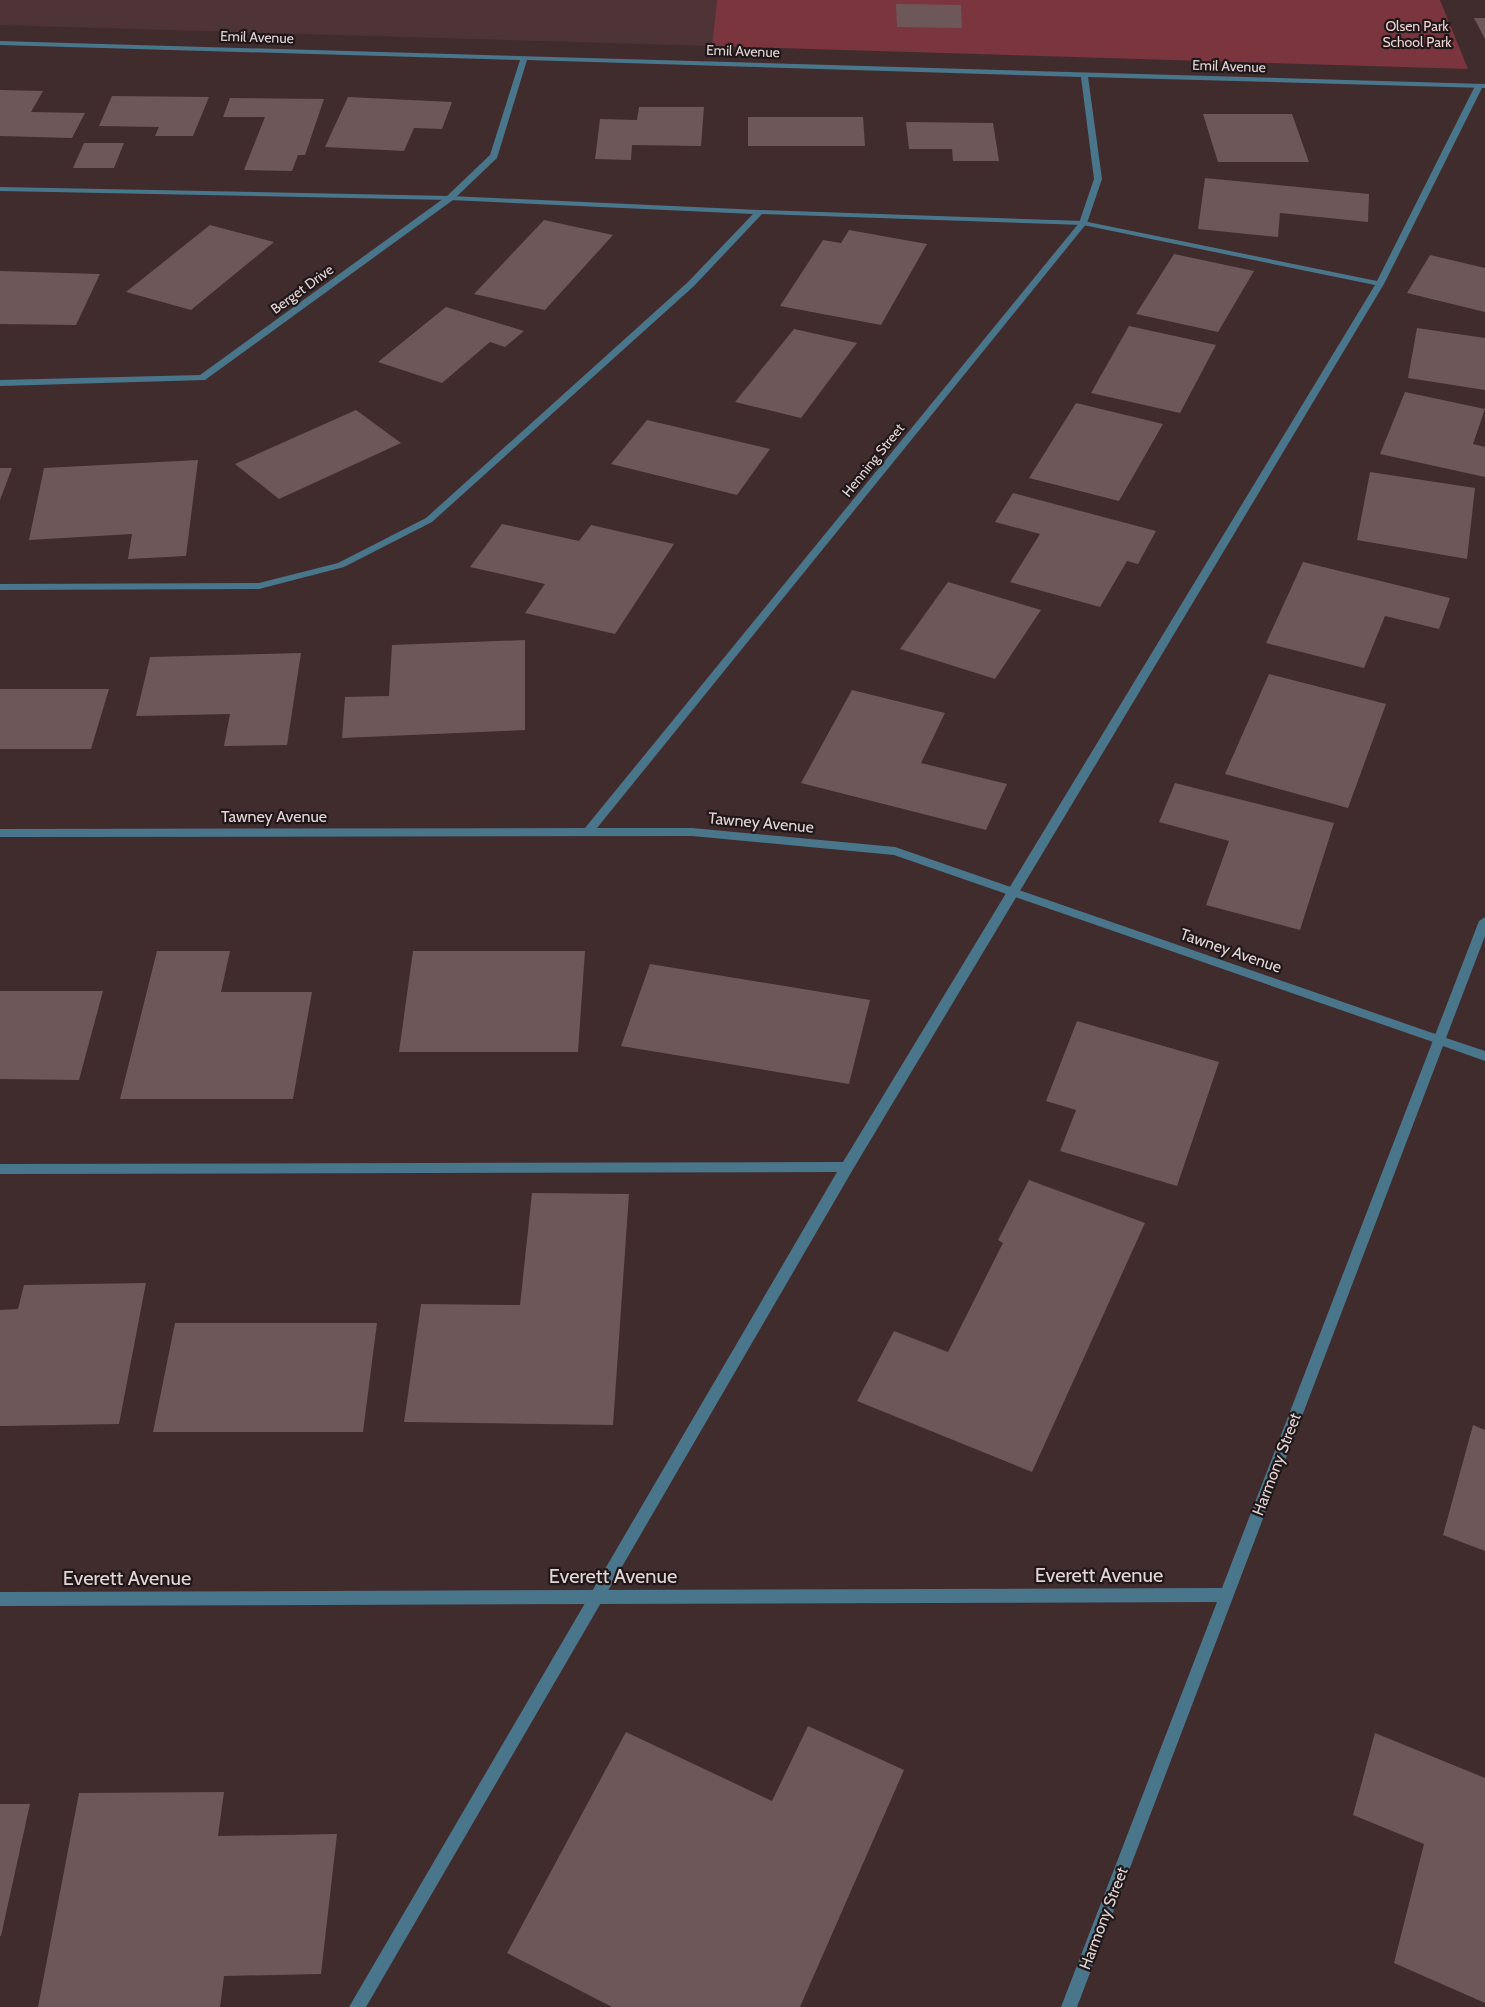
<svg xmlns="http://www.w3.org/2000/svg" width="1485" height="2007" viewBox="0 0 1485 2007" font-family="Cabin,sans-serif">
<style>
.built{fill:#4f3437}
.green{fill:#7b353f}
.building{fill:#6d5758}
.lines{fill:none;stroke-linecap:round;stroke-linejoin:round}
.service{fill:#4a768b;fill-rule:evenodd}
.minor{fill:#4a768b;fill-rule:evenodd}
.tertiary{fill:#4a768b;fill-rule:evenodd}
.labels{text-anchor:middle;stroke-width:4.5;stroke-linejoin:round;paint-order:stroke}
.far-park-label{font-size:14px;fill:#eed2d4;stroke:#201718}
.far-street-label{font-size:14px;fill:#e3d5d6;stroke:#201718}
.street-label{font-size:16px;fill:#e3d5d6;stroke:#201718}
.near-street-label{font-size:20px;fill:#e3d5d6;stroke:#201718}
</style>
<rect width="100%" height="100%" fill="#402c2d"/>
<path class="built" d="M0,0H717L712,46L0,25Z"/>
<path class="green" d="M717,0H1440L1468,69L712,46Z"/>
<g class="building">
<path d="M896,4L961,5L962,28L897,27Z"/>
<path d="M1474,18H1485V39Z"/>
<path d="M0,90L43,91L31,112L85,113L72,138L0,136Z"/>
<path d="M112,96L209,97L193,136H155L159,127L99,126Z"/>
<path d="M348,97L452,102L442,129L414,128L404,151L325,147Z"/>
<path d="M230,98L324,99L305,155H298L292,171L244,170L265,117H223Z"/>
<path d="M639,107H704L701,146L632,145L631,160L595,159L600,119L637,120Z"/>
<path d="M1203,114H1292L1309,162H1218Z"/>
<path d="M748,117H863L865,146H748Z"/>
<path d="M906,122L993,123L999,161H953L952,149H909Z"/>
<path d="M84,143H124L114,168H73Z"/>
<path d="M1205,178L1369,194L1368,222L1280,213L1278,237L1198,229Z"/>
<path d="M544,220L613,235L545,310L474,294Z"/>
<path d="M210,225L274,242L191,310L126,292Z"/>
<path d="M849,230L927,244L881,325L780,306L823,240L841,243Z"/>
<path d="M1174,254L1254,271L1218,332L1136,314Z"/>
<path d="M1430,255L1485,268V312L1407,293Z"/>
<path d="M0,271L100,274L76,325L0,324Z"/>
<path d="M446,307L524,331L505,347L490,342L442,383L378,362Z"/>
<path d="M1129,326L1216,345L1180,413L1091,393Z"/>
<path d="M1417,328L1485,338V390L1408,378Z"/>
<path d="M794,329L857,343L801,418L735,402Z"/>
<path d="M1405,392L1485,409L1473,444L1485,447V477L1380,454Z"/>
<path d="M1076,403L1163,424L1119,501L1029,478Z"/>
<path d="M356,410L401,443L279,499L235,464Z"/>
<path d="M647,420L770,449L737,495L611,464Z"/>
<path d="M198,460L186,556L128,559L132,534L29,540L44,468Z"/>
<path d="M0,468H12L0,500Z"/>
<path d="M1370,472L1475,488L1467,559L1357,540Z"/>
<path d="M1013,493L1156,531L1138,564L1127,561L1100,607L1010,582L1040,534L995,522Z"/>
<path d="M502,524L579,541L591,525L674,544L615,634L525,613L545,584L470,567Z"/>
<path d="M1303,562L1450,598L1439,629L1385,616L1364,668L1266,643Z"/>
<path d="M948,582L1041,610L995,679L900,649Z"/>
<path d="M525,640V730L342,738L345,697L389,696L392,645Z"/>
<path d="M301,653L287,745L224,746L230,714L136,716L150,657Z"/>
<path d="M1269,674L1386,704L1348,808L1225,774Z"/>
<path d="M0,689H109L91,749H0Z"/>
<path d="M852,690L945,713L921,763L1007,784L986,830L801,783Z"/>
<path d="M1175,783L1334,823L1300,930L1206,905L1229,841L1159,822Z"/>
<path d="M157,951H230L221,992H312L293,1099H120Z"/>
<path d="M413,951H585L578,1052H399Z"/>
<path d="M650,964L870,1000L849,1084L621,1046Z"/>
<path d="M0,991H103L79,1080L0,1079Z"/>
<path d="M1077,1021L1219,1062L1177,1186L1060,1151L1076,1110L1046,1101Z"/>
<path d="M1029,1180L1145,1223L1032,1472L857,1401L894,1331L948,1352L1003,1243L998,1240Z"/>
<path d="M532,1193L629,1194L613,1425L404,1422L421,1304L520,1305Z"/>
<path d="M146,1283L119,1424L0,1426V1310L18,1309L24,1285Z"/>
<path d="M175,1323H377L363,1432H153Z"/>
<path d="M1473,1425L1485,1430V1551L1443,1535Z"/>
<path d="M808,1726L904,1770L800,2007H612L507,1953L626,1732L772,1801Z"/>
<path d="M1375,1733L1485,1778V2003L1394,1963L1424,1844L1353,1815Z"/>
<path d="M224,1792L218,1836L337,1834L321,1974L224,1976L220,2007H38L79,1793Z"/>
<path d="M0,1804H30L1,1936H0Z"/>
</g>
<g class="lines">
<path class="service" d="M1476,84L1483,86L1384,284L852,1171L366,2007H349L837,1172L0,1174V1164L843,1162L1375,285L1083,225L762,214L694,286L432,522L344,567L259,589L0,590V584L259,583L338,563L426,518L688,282L753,214L450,200L0,191V187L450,196L760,210L1083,221L1377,281Z"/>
<path class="minor" d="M0,41L1485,84V88L1088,77L1102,179L1087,223L597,828H692L895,847L1444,1037L1446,1040L1444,1043H1436L894,855L692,836L0,837V829L585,828L1079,223L1094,179L1081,77L527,60L497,158L453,200L205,380L0,386V380L200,375L447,196L490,155L520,60L0,45Z"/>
<path class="tertiary" d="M1485,917V936L1446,1038L1485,1051V1061L1443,1046L1077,2007H1061L1217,1602L0,1606V1592L1222,1588L1479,921Z"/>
</g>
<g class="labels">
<g class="far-park-label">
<text x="1417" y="31">Olsen Park<tspan x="1417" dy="16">School Park</tspan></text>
</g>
<g class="far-street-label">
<text transform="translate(257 37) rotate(2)" y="5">Emil Avenue</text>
<text transform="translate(743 51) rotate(2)" y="5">Emil Avenue</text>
<text transform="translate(1229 66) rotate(2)" y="5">Emil Avenue</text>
<text transform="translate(302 289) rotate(-36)" y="5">Berget Drive</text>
<text transform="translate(873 460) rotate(-51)" y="5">Henning Street</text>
</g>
<g class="street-label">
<text x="274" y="822">Tawney Avenue</text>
<text transform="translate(761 822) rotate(5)" y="6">Tawney Avenue</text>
<text transform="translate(1231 950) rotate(19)" y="6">Tawney Avenue</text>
<text transform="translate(1276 1464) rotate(-69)" y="6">Harmony Street</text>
<text transform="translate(1103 1918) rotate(-69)" y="6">Harmony Street</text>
</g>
<g class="near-street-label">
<text x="1099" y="1582">Everett Avenue</text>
<text x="613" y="1583">Everett Avenue</text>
<text x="127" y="1585">Everett Avenue</text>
</g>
</g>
</svg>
